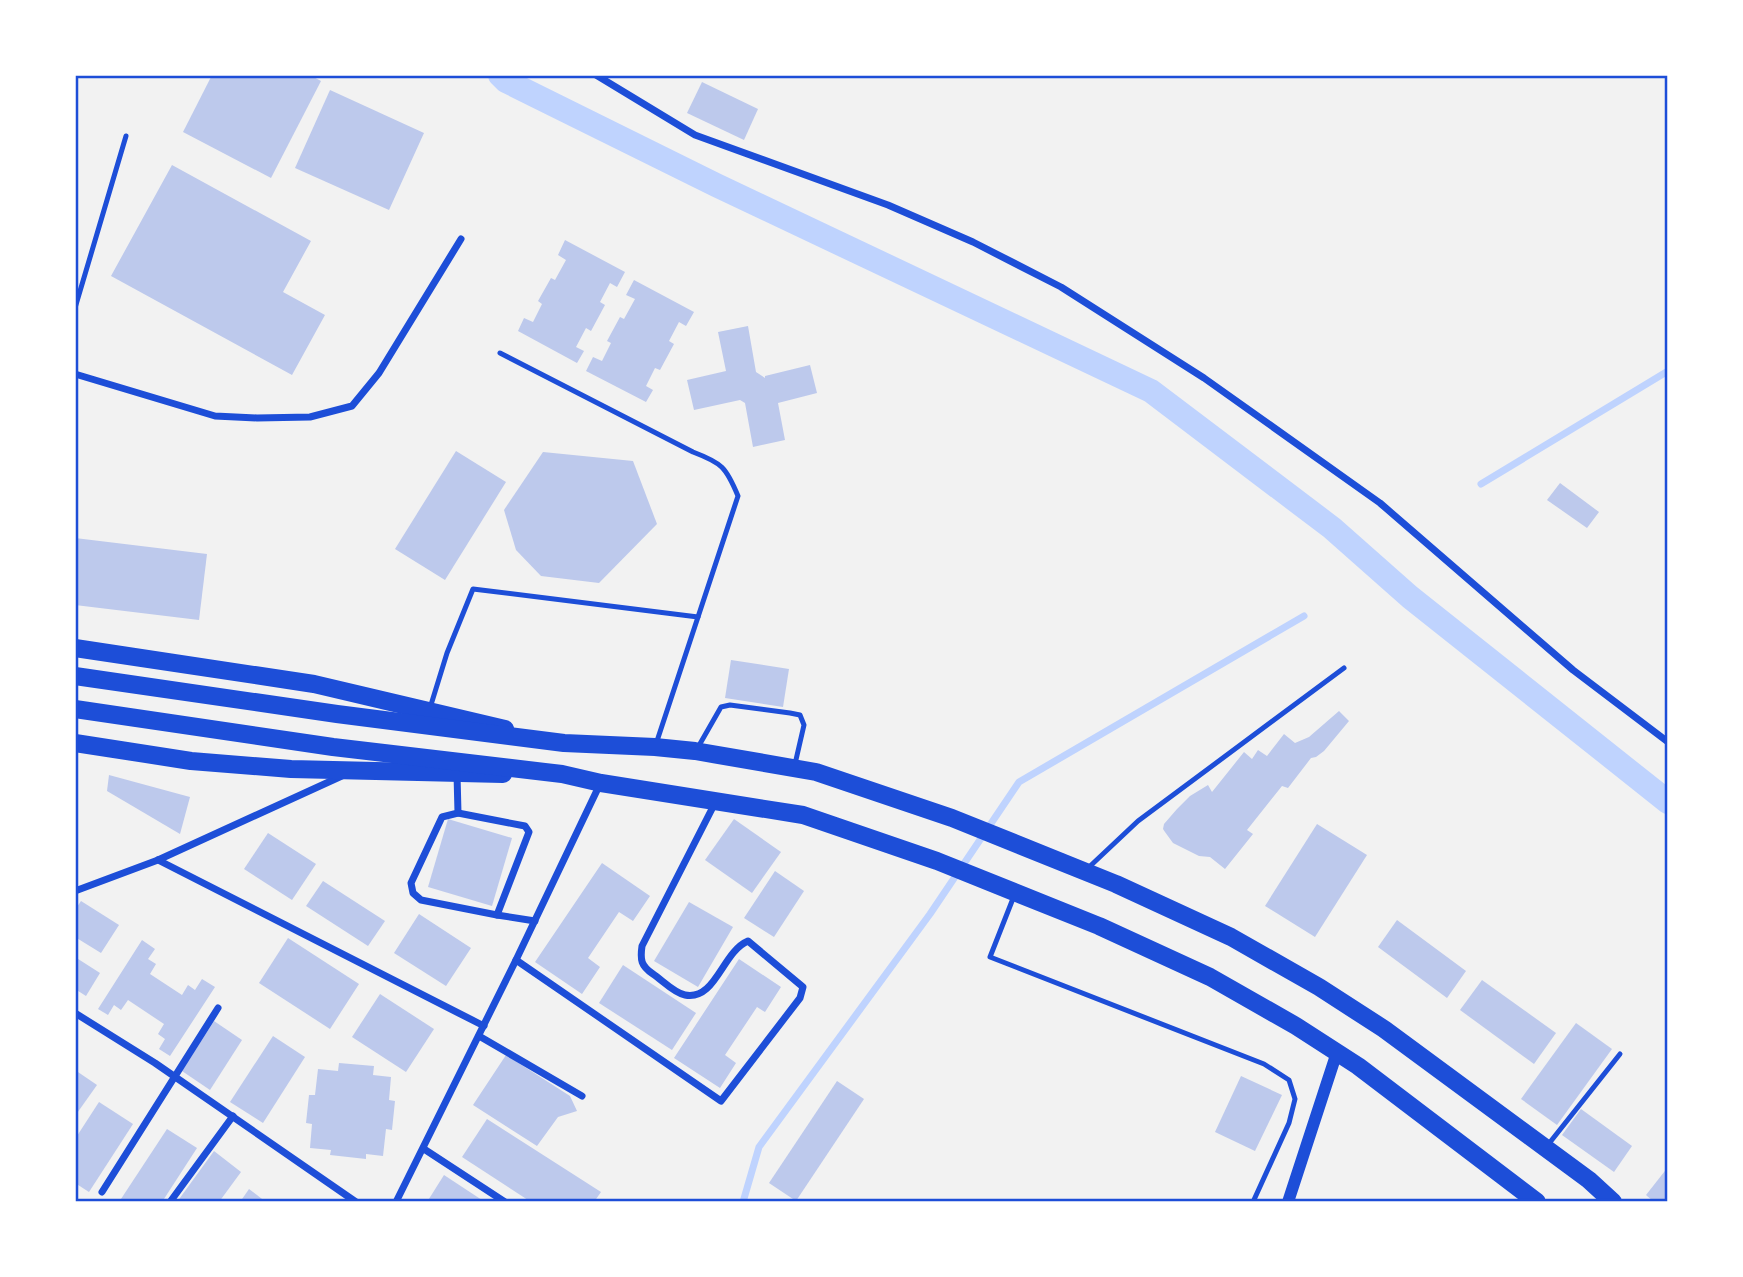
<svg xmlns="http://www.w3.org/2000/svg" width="1743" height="1277" viewBox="0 0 1743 1277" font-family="Arial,sans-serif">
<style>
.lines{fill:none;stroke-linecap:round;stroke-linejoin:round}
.stream{stroke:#bfd3fe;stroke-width:7}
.canal{stroke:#bfd3fe;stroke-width:24}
.building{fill:#bdc9ec}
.service{stroke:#1d4ed8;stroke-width:5}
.minor{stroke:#1d4ed8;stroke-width:7}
.tertiary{stroke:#1d4ed8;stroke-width:12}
.primary{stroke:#1d4ed8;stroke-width:18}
.trunk{stroke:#1d4ed8;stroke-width:18}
.neatline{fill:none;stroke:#1d4ed8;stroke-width:2.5}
</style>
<rect width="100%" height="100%" fill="#f2f2f2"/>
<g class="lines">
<g class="stream">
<path d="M1481,484L1668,371"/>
<path d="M743,1202L759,1147L930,914L1019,782L1304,616"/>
</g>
<path class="canal" d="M500,75L506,81L716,185L1151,391L1332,528L1410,597L1668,802"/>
</g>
<g class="building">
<path d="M212,75H310L321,81L271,178L183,132Z"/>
<path d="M702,82L758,109L744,140L687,113Z"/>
<path d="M330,90L424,133L389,210L295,168Z"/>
<path d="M172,165L311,241L283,292L325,315L292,375L111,276Z"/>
<path d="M565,240L625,272L617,287L610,283L600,302L605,305L591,331L586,328L576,347L584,351L577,363L518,331L524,318L533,322L542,304L538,301L551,278L555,280L566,260L558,255Z"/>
<path d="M634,280L694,312L686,326L679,322L669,341L674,344L660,370L655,368L646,386L653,390L646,402L586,371L593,357L602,361L611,343L607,341L620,317L624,319L635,299L626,295Z"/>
<path d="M748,326L756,372L765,378V376L810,365L817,393L778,403L785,440L753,447L745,403L740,400L694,410L687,380L726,371L718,332Z"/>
<path d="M456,451L506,482L445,580L395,549Z"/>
<path d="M543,452L633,461L657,524L599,583L541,576L516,550L504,510Z"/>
<path d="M1560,483L1599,512L1587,528L1547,500Z"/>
<path d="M75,538L207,554L199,620L75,605Z"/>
<path d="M731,660L789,669L783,707L725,698Z"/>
<path d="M1339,711L1349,721L1324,751L1316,757L1311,758L1288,788L1282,786L1247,830L1253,834L1225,869L1210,857L1199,856L1173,843L1165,832L1163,829L1164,824L1177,809L1190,796L1208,785L1212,792L1244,752L1252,759L1258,750L1267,756L1284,734L1295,743L1309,737Z"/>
<path d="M109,775L190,797L180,834L107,791Z"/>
<path d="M448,819L512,838L492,906L428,887Z"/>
<path d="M734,819L781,852L752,893L705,860Z"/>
<path d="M1317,824L1367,855L1315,937L1265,906Z"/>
<path d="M268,833L316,864L292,900L244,869Z"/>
<path d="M602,863L650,896L633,921L619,912L588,958L600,967L582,994L535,962Z"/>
<path d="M775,871L804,891L774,937L744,918Z"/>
<path d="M323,881L385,921L368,946L306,906Z"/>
<path d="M81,901L119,925L101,953L75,937V910Z"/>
<path d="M689,902L733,927L698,987L654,961Z"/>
<path d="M419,914L471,948L446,986L394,953Z"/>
<path d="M1397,920L1466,971L1447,998L1378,947Z"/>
<path d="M288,938L359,984L330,1029L259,983Z"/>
<path d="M142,940L155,949L148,959L156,964L150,974L182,995L188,985L195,990L202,979L215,987L170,1056L159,1049L165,1039L158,1034L164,1024L128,1000L121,1010L114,1005L108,1015L98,1009Z"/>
<path d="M75,957L100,973L86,996L75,989Z"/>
<path d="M739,959L781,987L765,1012L757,1007L725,1055L736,1063L720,1088L674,1058Z"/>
<path d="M623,965L696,1013L672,1050L599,1003Z"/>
<path d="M1482,980L1556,1033L1534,1064L1460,1010Z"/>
<path d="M380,994L434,1029L406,1072L352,1037Z"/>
<path d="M214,1021L242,1040L210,1090L182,1071Z"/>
<path d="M1576,1023L1612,1049L1557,1125L1521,1099Z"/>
<path d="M273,1036L305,1057L263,1123L230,1102Z"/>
<path d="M506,1055L570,1096L577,1111L558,1117L537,1146L473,1105Z"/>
<path d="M339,1063L374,1066L373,1075L391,1077L389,1100L395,1101L392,1130L386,1129L383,1156L366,1154V1159L330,1155L331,1150L310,1148L312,1124L306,1123L309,1095H315L318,1069L338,1071Z"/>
<path d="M75,1070L97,1085L75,1116Z"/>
<path d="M1241,1076L1282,1095L1255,1151L1215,1132Z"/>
<path d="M837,1081L864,1099L796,1201L769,1183Z"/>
<path d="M99,1102L133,1124L89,1192L75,1183V1139Z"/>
<path d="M1581,1109L1632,1146L1614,1172L1562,1135Z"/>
<path d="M487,1119L601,1192L594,1202H531L462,1157Z"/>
<path d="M167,1129L197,1148L162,1202H119Z"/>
<path d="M214,1151L241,1172L219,1202H177Z"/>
<path d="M1668,1167V1202H1654L1646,1195Z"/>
<path d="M444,1175L485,1202H427Z"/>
<path d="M249,1189L266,1202H240Z"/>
</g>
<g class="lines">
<g class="service">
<path d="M75,308L126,136"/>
<path d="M500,353L693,452C722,463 726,467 738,496L656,744"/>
<path d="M430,708L447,653L473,589L698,617"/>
<path d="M697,749L721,707L730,705L790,713L800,715L804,725L795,764"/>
<path d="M1087,869L1138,821L1344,668"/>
<path d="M1014,896L990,957L1264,1064L1289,1080L1295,1099L1289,1123L1253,1202"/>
<path d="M1547,1146L1620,1054"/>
</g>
<g class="minor">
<path d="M596,75L695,135L888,205L973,242L1061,287L1204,378L1380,503L1573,670L1668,742"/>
<path d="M75,374L215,416L257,418L310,417L352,406L379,373L461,239"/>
<path d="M457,774L458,813L442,817L411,883L413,893L421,900L497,915"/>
<path d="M458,813L525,826L529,832L497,915L535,921"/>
<path d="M158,860L484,1026"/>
<path d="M75,891L158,860L344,775"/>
<path d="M516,960L721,1101L800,998L803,987L748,941C722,952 716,1001 685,995C674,993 662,980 653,974C641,966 640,960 642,946L716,801"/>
<path d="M75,1013L155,1063L356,1202"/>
<path d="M479,1036L582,1096"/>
<path d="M424,1149L505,1202"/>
<path d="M102,1192L218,1008"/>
<path d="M170,1202L233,1116"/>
<path d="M396,1202L516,960L600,784"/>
</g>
<path class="tertiary" d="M1288,1202L1337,1052"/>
<g class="primary">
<path d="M75,648L314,684L505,729"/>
<path d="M75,743L191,761L291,769L503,774"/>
</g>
<g class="trunk">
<path d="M75,676L337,714L564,743L655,747L695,751L816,772L952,818L1116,884L1231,937L1319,987L1384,1029L1589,1180L1613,1202"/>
<path d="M75,709L333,747L562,774L601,783L803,815L937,861L1099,926L1210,977L1296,1026L1358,1066L1537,1202"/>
</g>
</g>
<rect width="1743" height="1277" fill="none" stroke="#ffffff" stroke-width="154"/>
<rect x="77" y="77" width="1589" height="1123" class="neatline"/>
</svg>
